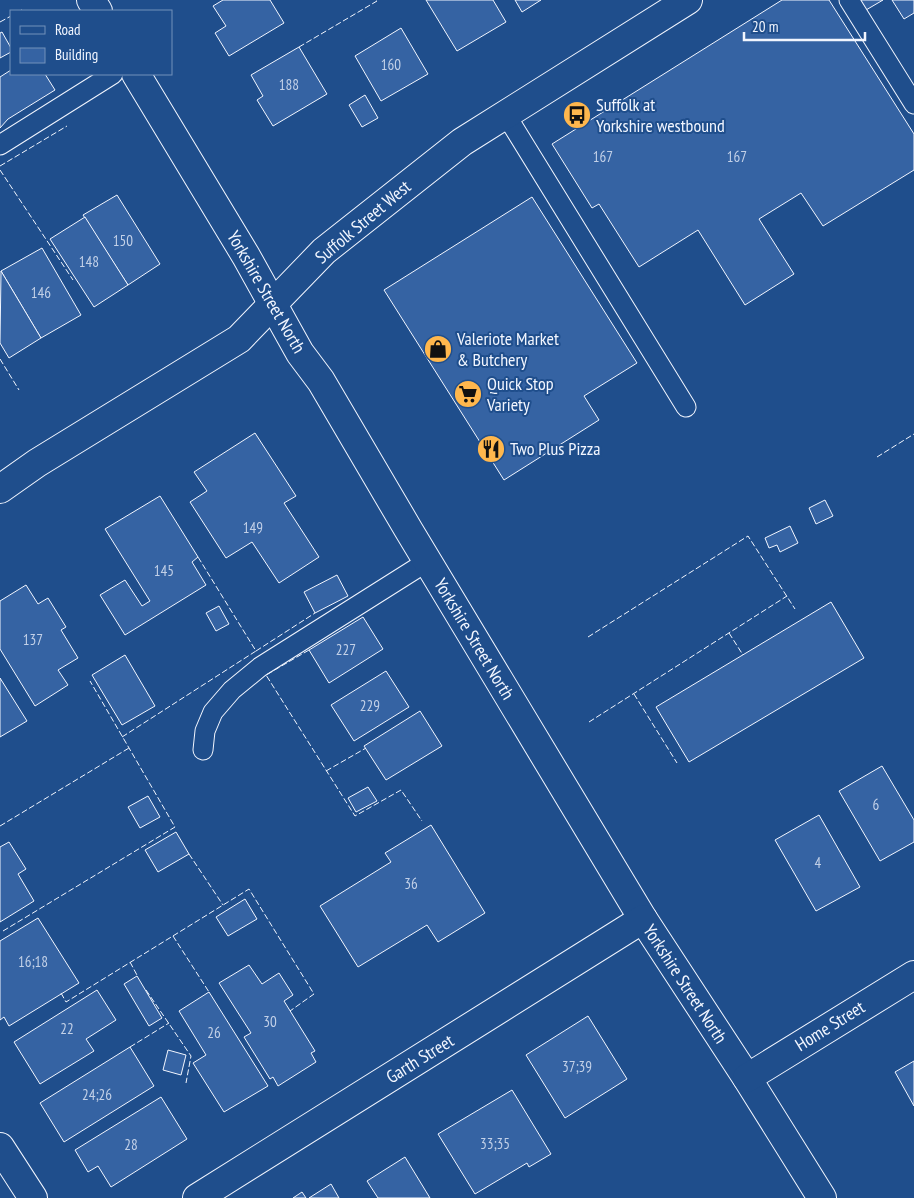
<svg xmlns="http://www.w3.org/2000/svg" width="914" height="1198" viewBox="0 0 914 1198" font-family="'PT Sans Narrow',sans-serif">
<style>
.building{fill:#3563a3;stroke:#f2f6ff}
.lines{fill:none;stroke-linecap:round;stroke-linejoin:round}
.service-casing{stroke:#f2f6ff;stroke-width:21}
.minor-casing{stroke:#f2f6ff;stroke-width:30}
.service{stroke:#1f4e8c;stroke-width:19}
.minor{stroke:#1f4e8c;stroke-width:28}
.fence{stroke:#f2f6ff;stroke-width:1;stroke-dasharray:6 2.5;stroke-linecap:butt}
.labels{text-anchor:middle;stroke-width:4;stroke-linejoin:round;paint-order:stroke}
.number-label{font-size:15px;fill:#c3d1e8}
.poi-label{font-size:18px;fill:#f2f6ff;stroke:#1f4e8c;text-anchor:start}
.street-label{font-size:18px;fill:#f2f6ff;stroke:#1f4e8c}
</style>
<rect width="100%" height="100%" fill="#1f4e8c"/>
<g class="building">
<path d="M223,0H270L284,23L229,56L215,33L226,26L213,6Z"/>
<path d="M426,0H493L506,22L457,51Z"/>
<path d="M515,0H541L522,12Z"/>
<path d="M782,0H829L914,134V170L823,226L801,193L759,219L794,274L745,305L698,230L639,267L599,204L592,208L552,144Z"/>
<path d="M860,0H883L866,10Z"/>
<path d="M892,0H914V13L904,19Z"/>
<path d="M401,28L428,74L381,101L355,56Z"/>
<path d="M2,32L11,48V52L0,58V33Z"/>
<path d="M299,47L327,94L273,126L257,100L263,96L251,75Z"/>
<path d="M11,70V74H45L55,90L8,119L0,128V77Z"/>
<path d="M365,95L378,118L362,127L349,105Z"/>
<path d="M117,195L160,264L128,285L83,215Z"/>
<path d="M532,197L637,363L584,396L599,420L504,480L384,290Z"/>
<path d="M85,217L128,285L94,307L50,239Z"/>
<path d="M42,248L81,315L41,338L1,271Z"/>
<path d="M1,271L41,338L9,358L0,343Z"/>
<path d="M255,433L296,496L284,503L319,557L279,583L252,542L226,558L190,502L207,491L194,472Z"/>
<path d="M160,496L198,557L192,562L206,585L125,635L100,595L125,580L142,606L150,601L105,529Z"/>
<path d="M825,500L833,516L816,524L809,508Z"/>
<path d="M790,526L798,543L780,552L777,545L769,548L765,538Z"/>
<path d="M337,575L348,596L315,613L304,592Z"/>
<path d="M26,585L38,604L48,598L66,627L61,630L78,658L58,670L68,685L35,706L0,649V601Z"/>
<path d="M831,602L864,658L689,762L656,707Z"/>
<path d="M219,606L229,624L216,631L206,613Z"/>
<path d="M363,617L383,649L329,683L309,650Z"/>
<path d="M125,655L155,706L122,725L92,675Z"/>
<path d="M386,671L409,707L354,741L331,705Z"/>
<path d="M0,678L27,721L0,737Z"/>
<path d="M420,711L442,746L386,780L364,746Z"/>
<path d="M882,766L914,820V842L880,861L839,791Z"/>
<path d="M368,787L377,801L356,812L348,798Z"/>
<path d="M148,796L160,817L140,828L128,807Z"/>
<path d="M819,815L860,887L816,911L775,840Z"/>
<path d="M431,825L485,913L438,942L427,925L358,967L320,906L391,862L385,853Z"/>
<path d="M176,832L189,854L158,872L145,850Z"/>
<path d="M9,842L26,869L18,874L34,901L0,922V847Z"/>
<path d="M245,899L257,919L228,936L216,917Z"/>
<path d="M38,918L79,983L9,1026L4,1017L0,1020V941Z"/>
<path d="M249,965L262,984L279,973L293,995L284,1001L315,1051L311,1053L316,1062L278,1086L273,1077L270,1079L244,1037L251,1033L219,983Z"/>
<path d="M137,976L162,1018L149,1026L124,984Z"/>
<path d="M97,990L116,1020L86,1039L94,1051L40,1084L14,1042Z"/>
<path d="M209,992L268,1086L224,1112L193,1063L206,1055L179,1011Z"/>
<path d="M588,1016L627,1079L565,1118L526,1055Z"/>
<path d="M130,1047L154,1086L64,1142L40,1103Z"/>
<path d="M168,1050L186,1055L181,1075L163,1070Z"/>
<path d="M914,1061V1106L895,1072Z"/>
<path d="M512,1090L551,1154L529,1167L527,1163L475,1194L438,1134Z"/>
<path d="M161,1097L187,1139L111,1187L98,1166L88,1172L75,1150Z"/>
<path d="M405,1157L430,1198H378L367,1181Z"/>
<path d="M331,1184L339,1198H309Z"/>
<path d="M302,1192L306,1198H293Z"/>
</g>
<g class="lines">
<defs>
<g id="service">
<path d="M849,0L914,104"/>
<path d="M506,115L686,407"/>
<path d="M0,145L113,74"/>
<path d="M203,750L205,731L213,712L232,690L260,667L428,561"/>
</g>
<g id="minor">
<path d="M91,0L98,11"/>
<path d="M136,74L246,256L300,353L321,381L408,529L643,919L747,1078L822,1198"/>
<path d="M0,489L37,463L239,339L324,251L462,142L688,0"/>
<path d="M747,1078L914,975"/>
<path d="M0,1147L33,1198"/>
<path d="M197,1198L643,919"/>
</g>
</defs>
<use href="#service" class="service-casing"/>
<use href="#minor" class="minor-casing"/>
<use href="#service" class="service"/>
<use href="#minor" class="minor"/>
<g class="fence">
<path d="M19,11L22,10"/>
<path d="M0,22L11,16"/>
<path d="M299,47L377,1L376,0"/>
<path d="M0,166L67,126"/>
<path d="M0,170L73,280"/>
<path d="M0,359L19,390"/>
<path d="M877,457L914,434"/>
<path d="M729,633L743,655"/>
<path d="M588,637L748,536L795,609"/>
<path d="M309,650L266,675L355,816L401,790L422,821"/>
<path d="M256,651L315,613"/>
<path d="M634,694L677,763"/>
<path d="M589,722L787,596"/>
<path d="M122,737L256,651L198,557"/>
<path d="M326,771L366,748"/>
<path d="M0,826L129,748"/>
<path d="M189,854L223,905"/>
<path d="M3,931L175,827L90,681"/>
<path d="M173,936L209,992"/>
<path d="M130,962L138,977"/>
<path d="M146,990L191,1056L186,1083"/>
<path d="M61,993L66,1002L249,889L314,994L290,1011"/>
<path d="M130,1047L169,1023"/>
</g>
</g>
<defs>
<symbol id="bus-disc" viewBox="-11 -11 22 22"><circle r="9.5" fill="#ffb74d" stroke="#1f4e8c"/><path d="M-5-6H5V4H4V6H2V4H-2V6H-4V4H-5ZM-3.5-4V0h7V-4ZM-3.5 1.2v1.5H-2V1.2ZM2 1.2v1.5H3.5V1.2Z" fill="#111"/></symbol>
<symbol id="shop-disc" viewBox="-11 -11 22 22"><circle r="9.5" fill="#ffb74d" stroke="#1f4e8c"/><path d="M-5-2.5h2.3a2.7 3.5 0 0 1 5.4 0H5L5.5 6h-11ZM-1.5-2.5h3a1.5 2.3 0 0 0-3 0Z" fill="#111"/></symbol>
<symbol id="supermarket-disc" viewBox="-11 -11 22 22"><circle r="9.5" fill="#ffb74d" stroke="#1f4e8c"/><path d="M-6-5.5h2.5l.6 2H6L4.5 2H-2.5L-4.4-4H-6ZM-1.5 3.2a1.3 1.3 0 1 0 .1 0ZM3 3.2a1.3 1.3 0 1 0 .1 0Z" fill="#111"/></symbol>
<symbol id="restaurant-disc" viewBox="-11 -11 22 22"><circle r="9.5" fill="#ffb74d" stroke="#1f4e8c"/><path d="M-5-6h1v4h1v-4h1v4h1v-4h1v5L-1.5 .5V6h-2V.5L-5-1ZM5-6V6H3V1.5H1.5Q1.5-4 5-6Z" fill="#111"/></symbol>
</defs>
<g fill-rule="evenodd">
<use href="#bus-disc" x="561" y="99" width="32" height="32"/>
<use href="#shop-disc" x="422" y="333" width="32" height="32"/>
<use href="#supermarket-disc" x="452" y="378" width="32" height="32"/>
<use href="#restaurant-disc" x="475" y="433" width="32" height="32"/>
</g>
<g class="labels">
<g class="number-label">
<text x="391" y="70">160</text>
<text x="289" y="90">188</text>
<text x="603" y="162">167</text>
<text x="737" y="162">167</text>
<text x="123" y="246">150</text>
<text x="89" y="267">148</text>
<text x="41" y="298">146</text>
<text x="253" y="533">149</text>
<text x="164" y="576">145</text>
<text x="33" y="645">137</text>
<text x="346" y="655">227</text>
<text x="370" y="711">229</text>
<text x="876" y="810">6</text>
<text x="818" y="868">4</text>
<text x="411" y="889">36</text>
<text x="33" y="967">16;18</text>
<text x="270" y="1027">30</text>
<text x="67" y="1034">22</text>
<text x="214" y="1038">26</text>
<text x="577" y="1072">37;39</text>
<text x="97" y="1100">24;26</text>
<text x="495" y="1149">33;35</text>
<text x="131" y="1150">28</text>
</g>
<g class="poi-label">
<text x="596" y="111">Suffolk at<tspan x="596" dy="21">Yorkshire westbound</tspan></text>
<text x="457" y="345">Valeriote Market<tspan x="457" dy="21">&amp; Butchery</tspan></text>
<text x="487" y="390">Quick Stop<tspan x="487" dy="21">Variety</tspan></text>
<text x="510" y="455">Two Plus Pizza</text>
</g>
<g class="street-label">
<text transform="translate(363 222) rotate(-40)" y="6">Suffolk Street West</text>
<text transform="translate(266 292) rotate(60)" y="6">Yorkshire Street North</text>
<text transform="translate(474 639) rotate(59)" y="6">Yorkshire Street North</text>
<text transform="translate(685 984) rotate(57)" y="6">Yorkshire Street North</text>
<text transform="translate(830 1026) rotate(-32)" y="6">Home Street</text>
<text transform="translate(420 1059) rotate(-32)" y="6">Garth Street</text>
</g>
</g>
<rect x="10" y="10" width="162" height="65" fill="#1f4e8c" stroke="#7391ba"/>
<rect x="20" y="26" width="25" height="8" fill="#1f4e8c" stroke="#7391ba"/>
<text x="55" y="35" font-size="15" fill="#f2f6ff">Road</text>
<rect x="20" y="48" width="25" height="15" fill="#3563a3" stroke="#7391ba"/>
<text x="55" y="60" font-size="15" fill="#f2f6ff">Building</text>
<path d="M744 32v8h121v-8" fill="none" stroke="#f2f6ff" stroke-width="2.5"/>
<text x="752" y="32" font-size="15" fill="#f2f6ff" stroke="#1f4e8c" stroke-width="4" paint-order="stroke">20 m</text>
</svg>
